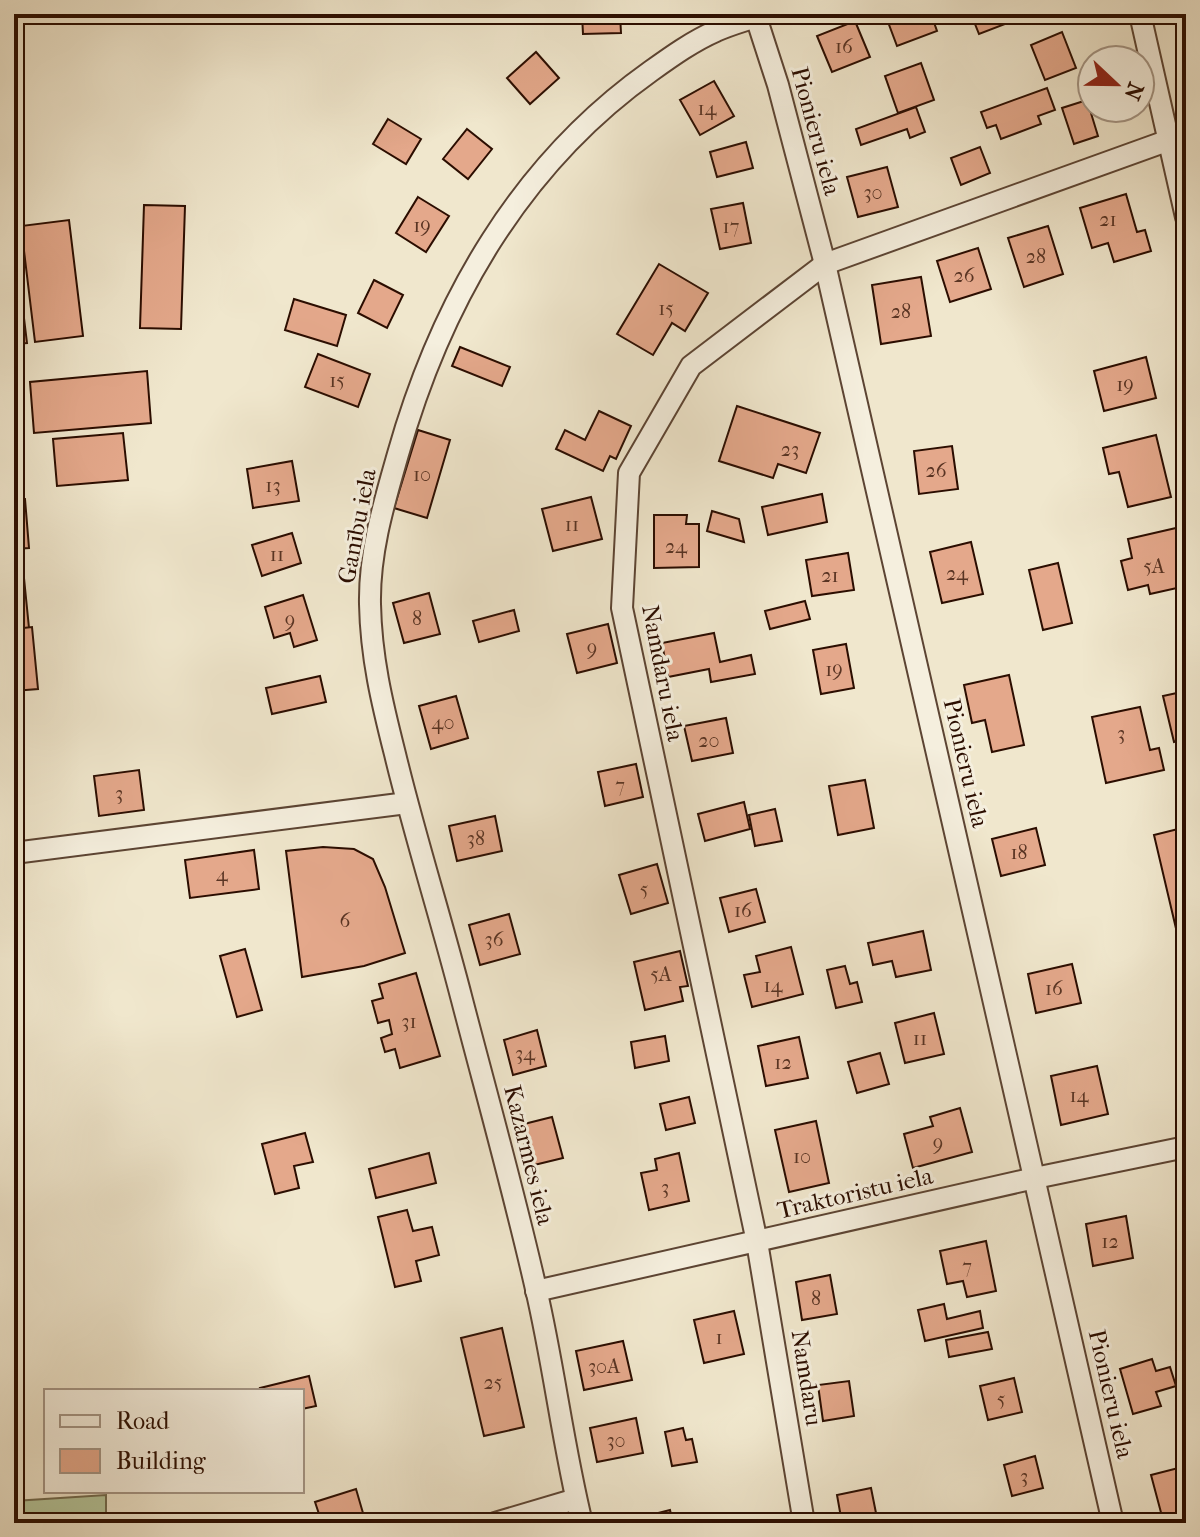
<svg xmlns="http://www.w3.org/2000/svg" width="1200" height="1537" viewBox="0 0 1200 1537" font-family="'IM FELL French Canon',serif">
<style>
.green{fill:#b5c79c;stroke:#706a4e;stroke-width:2}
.building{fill:#e4a88b;stroke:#2b0d00;stroke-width:2}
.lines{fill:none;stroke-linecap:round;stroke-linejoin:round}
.minor-casing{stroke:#5c4433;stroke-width:24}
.minor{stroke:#f5efde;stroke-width:20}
.labels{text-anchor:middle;stroke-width:6;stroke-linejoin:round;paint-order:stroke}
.number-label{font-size:20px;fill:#593423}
.street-label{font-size:24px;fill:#2b0d00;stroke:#f5efde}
</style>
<rect width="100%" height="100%" fill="#f0e7cd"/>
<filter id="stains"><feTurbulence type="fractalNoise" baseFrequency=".0025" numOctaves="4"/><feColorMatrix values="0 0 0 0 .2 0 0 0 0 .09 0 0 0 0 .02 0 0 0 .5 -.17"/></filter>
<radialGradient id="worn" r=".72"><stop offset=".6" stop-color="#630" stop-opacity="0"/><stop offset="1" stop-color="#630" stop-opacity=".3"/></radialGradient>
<path class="green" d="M106,1495V1523H14V1501Z"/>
<g class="building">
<path d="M582,14H620L621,33L583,34Z"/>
<path d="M885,14H931L937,31L897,46Z"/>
<path d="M971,14H1011L1013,21L979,34Z"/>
<path d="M855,21L870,57L832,72L817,36Z"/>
<path d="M1062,32L1076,68L1045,80L1031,45Z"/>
<path d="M536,52L559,78L530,104L507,78Z"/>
<path d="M921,63L934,100L898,113L885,76Z"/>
<path d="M714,81L734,116L700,135L680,100Z"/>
<path d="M1047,88L1055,110L1038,116L1041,124L1001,139L996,125L987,128L981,112Z"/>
<path d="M1087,100L1098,136L1074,144L1062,108Z"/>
<path d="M916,107L925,132L910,138L907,129L861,145L856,129Z"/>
<path d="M388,119L421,139L406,164L373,144Z"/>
<path d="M467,129L492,149L468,179L443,159Z"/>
<path d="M746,142L753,168L717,177L710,152Z"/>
<path d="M980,147L990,173L961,185L951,158Z"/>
<path d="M887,167L898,207L858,217L847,177Z"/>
<path d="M1126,194L1137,232L1145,230L1151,251L1114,262L1108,243L1092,248L1080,208Z"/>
<path d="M418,197L449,216L426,252L396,233Z"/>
<path d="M743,203L751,243L720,249L711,209Z"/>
<path d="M144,205L185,206L181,329L140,328Z"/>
<path d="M69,220L83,336L35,342L21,226Z"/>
<path d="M1048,226L1063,274L1024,287L1008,238Z"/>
<path d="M14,235L27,343L14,344Z"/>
<path d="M978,248L991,289L950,302L937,261Z"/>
<path d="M659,264L708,293L685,331L672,323L653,355L617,334Z"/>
<path d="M921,277L931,336L881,344L872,285Z"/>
<path d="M374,280L403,295L387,328L358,313Z"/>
<path d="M294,299L346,315L337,346L285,330Z"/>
<path d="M460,347L510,367L502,386L452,366Z"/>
<path d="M318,354L370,374L358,407L305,387Z"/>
<path d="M1146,357L1156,398L1104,411L1094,371Z"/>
<path d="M147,371L151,423L34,433L30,382Z"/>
<path d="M737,406L820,433L806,473L778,464L773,478L719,461Z"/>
<path d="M599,411L631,426L616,459L610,456L603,471L556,449L565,430L585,440Z"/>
<path d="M418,430L450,440L427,518L394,508Z"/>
<path d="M123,433L128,480L57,486L53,439Z"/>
<path d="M1156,435L1171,497L1128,507L1119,472L1109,474L1103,448Z"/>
<path d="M952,446L958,489L919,494L914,451Z"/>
<path d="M292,461L299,501L253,508L247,469Z"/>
<path d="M822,494L827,522L768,535L762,507Z"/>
<path d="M591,497L602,539L553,551L542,509Z"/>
<path d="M25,499L29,548L14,549V500Z"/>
<path d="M712,511L739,519L744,542L707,531Z"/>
<path d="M654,515H687L686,524H699V567L654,568Z"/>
<path d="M1176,528L1186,571V586L1150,594L1148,585L1128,590L1121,561L1132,558L1128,539Z"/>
<path d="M292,533L301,563L262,576L252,545Z"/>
<path d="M971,542L983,594L942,603L930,552Z"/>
<path d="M21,548L29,628L14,629V549Z"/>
<path d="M848,553L854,590L812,596L806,560Z"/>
<path d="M1058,563L1072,623L1043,630L1029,570Z"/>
<path d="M429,593L440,634L404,643L393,603Z"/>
<path d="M303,595L317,640L294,647L290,633L274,638L265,607Z"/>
<path d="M805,601L810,619L770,629L765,611Z"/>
<path d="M514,610L519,631L479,642L473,621Z"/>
<path d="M608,624L617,663L577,673L567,634Z"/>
<path d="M32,627L38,689L14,691V629Z"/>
<path d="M714,633L720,662L751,655L755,674L711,682L709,669L668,677L662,643Z"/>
<path d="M846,644L854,688L821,694L813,650Z"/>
<path d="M1009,675L1024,745L992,752L985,720L972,723L964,685Z"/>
<path d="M320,676L326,702L272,714L266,688Z"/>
<path d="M1186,691V739L1174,742L1163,696Z"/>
<path d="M456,696L468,738L431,749L419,706Z"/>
<path d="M1140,707L1150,750L1159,748L1164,770L1106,783L1092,717Z"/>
<path d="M726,718L733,753L692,761L684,726Z"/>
<path d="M636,764L643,797L605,806L598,772Z"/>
<path d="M139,770L144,810L99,816L94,776Z"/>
<path d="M865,780L874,828L838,835L829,786Z"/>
<path d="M744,802L750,829L705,841L698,814Z"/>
<path d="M775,809L782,841L755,846L749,815Z"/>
<path d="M495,816L502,851L457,861L449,826Z"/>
<path d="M1186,827V971L1154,835Z"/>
<path d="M1036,828L1045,865L1001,876L992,839Z"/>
<path d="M323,847L354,849L373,859L385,887L405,953L364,966L302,977L286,851Z"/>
<path d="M254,850L259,889L190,898L185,860Z"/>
<path d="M657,864L668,903L631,914L619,875Z"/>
<path d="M756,889L765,922L729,932L720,898Z"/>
<path d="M509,914L520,954L480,965L469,925Z"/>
<path d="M923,931L931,970L896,977L892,961L873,965L868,943Z"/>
<path d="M791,947L803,994L752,1007L744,975L760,972L756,956Z"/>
<path d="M245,949L262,1010L237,1017L220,956Z"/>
<path d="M680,951L688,986L680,987L683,1001L645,1010L634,962Z"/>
<path d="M1072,964L1081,1003L1036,1013L1028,974Z"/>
<path d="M845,966L850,984L857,982L862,1002L836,1008L827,970Z"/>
<path d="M416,973L440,1056L400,1068L395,1049L385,1052L381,1038L392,1034L389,1020L378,1023L372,1001L383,998L379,984Z"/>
<path d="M934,1013L944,1054L905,1063L895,1023Z"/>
<path d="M537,1030L546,1066L513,1075L504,1040Z"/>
<path d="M665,1036L669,1061L635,1068L631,1042Z"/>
<path d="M799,1037L808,1078L766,1086L758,1046Z"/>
<path d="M880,1053L889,1084L857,1093L848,1062Z"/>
<path d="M1097,1066L1108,1114L1061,1125L1051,1076Z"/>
<path d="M689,1097L695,1123L666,1130L660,1104Z"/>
<path d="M960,1108L972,1152L913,1168L904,1134L933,1126L930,1117Z"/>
<path d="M552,1117L563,1158L530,1166L520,1125Z"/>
<path d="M816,1121L829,1183L789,1192L775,1130Z"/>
<path d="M305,1133L313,1162L294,1166L299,1188L275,1194L262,1144Z"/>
<path d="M429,1153L436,1183L376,1198L369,1169Z"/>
<path d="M679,1153L689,1201L649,1210L641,1173L657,1170L655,1159Z"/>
<path d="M407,1210L413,1231L432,1227L439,1255L416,1261L421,1281L395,1287L378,1217Z"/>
<path d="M1126,1216L1133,1258L1093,1266L1086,1224Z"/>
<path d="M986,1241L996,1291L967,1297L963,1281L947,1284L940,1251Z"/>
<path d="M830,1275L837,1314L802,1320L796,1282Z"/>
<path d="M944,1304L947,1319L980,1311L983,1328L925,1341L918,1310Z"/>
<path d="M734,1311L744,1354L704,1363L694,1320Z"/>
<path d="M502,1328L524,1427L484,1436L461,1338Z"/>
<path d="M988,1332L992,1349L949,1357L946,1340Z"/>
<path d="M623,1341L632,1380L584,1390L576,1351Z"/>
<path d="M1152,1359L1156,1371L1170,1367L1176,1386L1156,1392L1161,1406L1133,1414L1120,1369Z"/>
<path d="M309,1376L316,1406L302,1409V1391H261L260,1388Z"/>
<path d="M1014,1378L1022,1412L988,1420L980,1386Z"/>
<path d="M849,1381L854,1416L823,1421L818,1385Z"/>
<path d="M636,1418L643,1453L597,1462L590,1428Z"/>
<path d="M683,1428L686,1440L692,1439L697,1462L672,1466L665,1432Z"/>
<path d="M1035,1456L1043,1488L1012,1496L1004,1465Z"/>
<path d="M1186,1466V1513L1163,1520L1151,1475Z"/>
<path d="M871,1488L878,1523H842L837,1495Z"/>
<path d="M356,1489L363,1513L353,1516L356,1523H322L315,1502Z"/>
<path d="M670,1510L673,1523H619Z"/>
</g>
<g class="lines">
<defs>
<g id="minor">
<path d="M1140,14L1186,217"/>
<path d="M756,17L778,85L825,264L1113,1523"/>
<path d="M14,853L407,803"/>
<path d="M536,1291L1035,1178L1186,1147"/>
<path d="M495,1523L576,1499"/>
<path d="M582,1523C563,1446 554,1366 536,1289C514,1192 487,1096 462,1000C441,918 415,837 395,754C382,703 371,657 370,604C369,552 384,503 398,454C441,302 520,164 651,71C672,56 693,41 716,31C731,24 748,20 764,14"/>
<path d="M804,1523L757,1242L622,608L629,473L691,366L825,264L1186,134"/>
</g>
</defs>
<use href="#minor" class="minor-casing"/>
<use href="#minor" class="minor"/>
</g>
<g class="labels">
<g class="number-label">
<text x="844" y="53">16</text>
<text x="707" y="115">14</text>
<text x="873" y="199">30</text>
<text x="1108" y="226">21</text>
<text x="422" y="232">19</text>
<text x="731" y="233">17</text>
<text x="1036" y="263">28</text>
<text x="964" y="282">26</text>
<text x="666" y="315">15</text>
<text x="901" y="318">28</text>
<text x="337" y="387">15</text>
<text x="1125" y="391">19</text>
<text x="790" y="456">23</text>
<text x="936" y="477">26</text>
<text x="422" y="481">10</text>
<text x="273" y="492">13</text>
<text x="572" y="531">11</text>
<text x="676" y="553">24</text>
<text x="277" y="561">11</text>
<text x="1154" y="573">5A</text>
<text x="957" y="580">24</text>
<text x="830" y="582">21</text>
<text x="417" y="625">8</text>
<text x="290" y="627">9</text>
<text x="592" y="655">9</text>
<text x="834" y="676">19</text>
<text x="443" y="729">40</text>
<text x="1121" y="740">3</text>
<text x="709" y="747">20</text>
<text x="620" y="792">7</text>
<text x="119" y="800">3</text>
<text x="476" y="845">38</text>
<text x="1019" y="859">18</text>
<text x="222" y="881">4</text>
<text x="644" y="896">5</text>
<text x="743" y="917">16</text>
<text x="345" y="927">6</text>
<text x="494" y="946">36</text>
<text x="661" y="981">5A</text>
<text x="773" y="992">14</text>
<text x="1054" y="995">16</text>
<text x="409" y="1028">31</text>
<text x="920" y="1045">11</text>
<text x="525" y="1060">34</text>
<text x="783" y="1069">12</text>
<text x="1079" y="1102">14</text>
<text x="938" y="1150">9</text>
<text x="802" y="1163">10</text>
<text x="665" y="1194">3</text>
<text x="1110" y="1248">12</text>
<text x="967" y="1273">7</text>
<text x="816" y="1305">8</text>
<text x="719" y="1344">1</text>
<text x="604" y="1373">30A</text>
<text x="493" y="1389">25</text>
<text x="1001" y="1406">5</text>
<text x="616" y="1447">30</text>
<text x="1024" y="1483">3</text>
</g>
<g class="street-label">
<text transform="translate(816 131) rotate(75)" y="8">Pionieru iela</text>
<text transform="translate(357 526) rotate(-79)" y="8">Ganību iela</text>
<text transform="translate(663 673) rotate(79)" y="8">Namdaru iela</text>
<text transform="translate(966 763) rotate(77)" y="8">Pionieru iela</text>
<text transform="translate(529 1155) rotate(76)" y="8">Kazarmes iela</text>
<text transform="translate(855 1193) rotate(-13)" y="8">Traktoristu iela</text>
<text transform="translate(807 1378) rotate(81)" y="8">Namdaru</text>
<text transform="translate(1111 1394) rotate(77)" y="8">Pionieru iela</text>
</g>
</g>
<rect width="1200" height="1537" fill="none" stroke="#f0e7cd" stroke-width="48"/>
<rect x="16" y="16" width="1168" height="1505" fill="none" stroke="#2b0d00" stroke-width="4"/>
<rect x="24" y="24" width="1152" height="1489" fill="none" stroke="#2b0d00" stroke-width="2"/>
<rect x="44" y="1389" width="260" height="104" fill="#f5efde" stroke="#a49585" stroke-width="2"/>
<rect x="60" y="1415" width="40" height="12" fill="#f5efde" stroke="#a49585" stroke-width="2"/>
<text x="116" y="1429" font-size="24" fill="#2b0d00">Road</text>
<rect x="60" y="1449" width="40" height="24" fill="#e4a88b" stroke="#a49585" stroke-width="2"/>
<text x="116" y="1469" font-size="24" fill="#2b0d00">Building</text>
<g transform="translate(1116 84) rotate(112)"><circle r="38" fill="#f5efde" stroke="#a49585" stroke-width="2"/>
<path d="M0-6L14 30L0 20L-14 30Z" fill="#8f2418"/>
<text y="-12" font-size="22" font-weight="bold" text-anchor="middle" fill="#2b0d00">N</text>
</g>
<rect width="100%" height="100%" filter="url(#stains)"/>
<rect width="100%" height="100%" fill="url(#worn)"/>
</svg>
